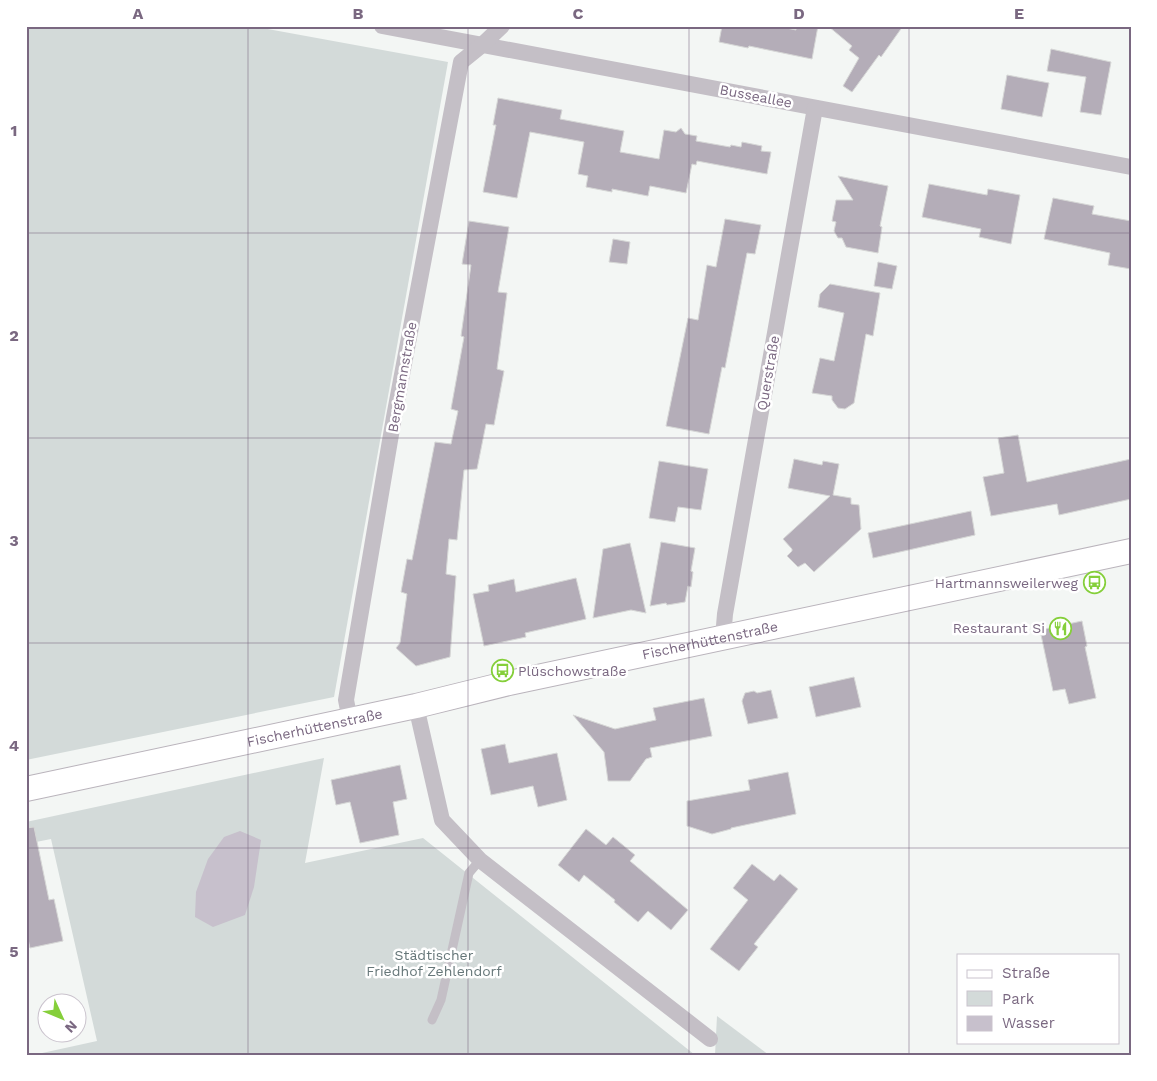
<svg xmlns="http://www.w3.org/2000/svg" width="1157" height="1081" viewBox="0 0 1157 1081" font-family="'Work Sans',sans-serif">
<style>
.green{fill:#d3dad9}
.water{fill:#c7c0cc}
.building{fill:#b4adb8;stroke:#d6d7d6}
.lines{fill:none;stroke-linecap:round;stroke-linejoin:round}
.secondary-casing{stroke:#bab4bc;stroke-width:26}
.lane{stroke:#c4bfc6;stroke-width:9}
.street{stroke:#c4bfc6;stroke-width:16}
.secondary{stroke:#fff;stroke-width:24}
.grid{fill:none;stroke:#7a6881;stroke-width:1;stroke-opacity:0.55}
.labels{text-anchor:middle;stroke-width:5;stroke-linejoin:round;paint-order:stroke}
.street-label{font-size:14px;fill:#7a6881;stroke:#fff}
.poi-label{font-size:14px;fill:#7a6881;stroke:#fff;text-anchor:end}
.park-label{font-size:14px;fill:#667779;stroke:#fff}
.neatline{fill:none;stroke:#7a6881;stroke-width:2}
.grid-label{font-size:16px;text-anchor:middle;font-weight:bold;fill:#7a6881}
</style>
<rect width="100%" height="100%" fill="#f3f6f4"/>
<g class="green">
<path d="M26,26H251L448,62L334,697L26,760Z"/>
<path d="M324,758L305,863L423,838L695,1055H33L97,1041L51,839L26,844V822Z"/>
<path d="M717,1016L769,1055H715Z"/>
</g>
<path class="water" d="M240,831L261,840L254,887L245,915L213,927L195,917L196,892L208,859L224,837Z"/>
<g class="building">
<path d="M722,26H777L796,30V26H818L812,59L749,46L748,48L719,42Z"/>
<path d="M828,26H903L881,57L879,55L852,92L843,86L859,58L849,50L852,46Z"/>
<path d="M1051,49L1111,62L1101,115L1080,112L1086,77L1047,71Z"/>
<path d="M1007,75L1049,83L1042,117L1001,109Z"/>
<path d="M498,98L562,110L560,119L624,131L620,152L659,159L664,130L676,132L681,128L685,134L697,136L696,141L730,147L731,145L741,147L742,142L762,146L761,151L771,152L767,174L697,161L696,165L692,164L686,193L650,186L648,196L612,189V192L586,187L588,176L578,174L584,142L530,132L517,198L483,192L496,125H493Z"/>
<path d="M838,176L888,186L880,226L882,227L878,253L846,247L842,238H838L834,231L836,222L832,221L836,200H853Z"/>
<path d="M929,184L987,195L988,189L1020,195L1011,244L979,237L981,229L922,217Z"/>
<path d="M1053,198L1094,206L1092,214L1131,221V269L1108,265L1110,253L1044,239Z"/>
<path d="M725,219L761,225L755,254L747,253L725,368L722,367L709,434L666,426L688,318L698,320L707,265L716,267Z"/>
<path d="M469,221L509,227L498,292L507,293L497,369L504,371L494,425L486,424L477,469L464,470L457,540L449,539L446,574L456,576L450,657L416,666L396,648L400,643L407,594L401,592L407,559L412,560L435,442L451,444L458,411L451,409L464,337L461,336L471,265L462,264Z"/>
<path d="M613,239L630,242L627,264L609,262Z"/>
<path d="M878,262L897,266L892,289L874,286Z"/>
<path d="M830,284L880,293L873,336L866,334L854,403L845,409L838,408L832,400V396L812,393L820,358L834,361L844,313L818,307L820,294Z"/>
<path d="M1018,435L1027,482L1131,459V499L1059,515L1057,504L991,516L983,477L1004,473L998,438Z"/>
<path d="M794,459L822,465L823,461L839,464L833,495L851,498V504L859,505L861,529L814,572L805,563L798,567L787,556L792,551V549L783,539L830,496L788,488Z"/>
<path d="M659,461L708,469L701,510L678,507L675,522L649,518Z"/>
<path d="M971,511L975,535L873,558L868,533Z"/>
<path d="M661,542L695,548L691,571L693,572L691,587L688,586L685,602L667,605L666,603L650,606Z"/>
<path d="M630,543L646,613L631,610L593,618L603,549Z"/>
<path d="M576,578L586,619L525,633L526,637L484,646L473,594L489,591L488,585L514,579L516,592Z"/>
<path d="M1082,621L1087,646L1085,647L1096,698L1069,704L1065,689L1053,691L1040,630Z"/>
<path d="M854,677L861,707L816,717L809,687Z"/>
<path d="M771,690L778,718L748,724L742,701L745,693L754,691L757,693Z"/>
<path d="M704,698L712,736L650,748L652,757L646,759L630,781H608L604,752L573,715L615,729L656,720L653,708Z"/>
<path d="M505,744L509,763L557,753L567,800L538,807L533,786L491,795L481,749Z"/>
<path d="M400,765L407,799L393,802L399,835L360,843L350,802L336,805L331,780Z"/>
<path d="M788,772L796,814L731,828V829L712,834L687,826V801L750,790L748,780Z"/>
<path d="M34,827L49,900L54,899L63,941L30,948L26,930V828Z"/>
<path d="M586,829L606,845L613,837L635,855L630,861L688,910L671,930L648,911L638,922L614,902L615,900L584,875L579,882L558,865Z"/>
<path d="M752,864L774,881L780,874L798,889L754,944L758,947L739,971L710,949L748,900L733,888Z"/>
</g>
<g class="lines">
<defs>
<g id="secondary">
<path id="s1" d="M26,789L416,706L509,683L1131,551"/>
</g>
</defs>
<use href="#secondary" class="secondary-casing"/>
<path class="lane" d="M432,1020L441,1000L469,873L480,860"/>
<g class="street">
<path d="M382,26L1131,167"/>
<path d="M723,638L725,614L815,108"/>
<path d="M416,706L442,820L480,860L710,1039"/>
<path d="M350,720L346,700L394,417L461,62L482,45L502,26"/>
</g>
<use href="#secondary" class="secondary"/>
</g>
<path class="grid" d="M248,26V1055M468,26V1055M689,26V1055M909,26V1055M26,233H1131M26,438H1131M26,643H1131M26,848H1131"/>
<defs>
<symbol id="bus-ring" viewBox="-11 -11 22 22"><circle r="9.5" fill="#fff" stroke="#85cf3a" stroke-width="1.5"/><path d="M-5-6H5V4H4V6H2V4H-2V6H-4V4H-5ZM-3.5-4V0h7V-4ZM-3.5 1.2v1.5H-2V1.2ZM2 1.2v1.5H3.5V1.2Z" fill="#85cf3a"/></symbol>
<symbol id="restaurant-ring" viewBox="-11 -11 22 22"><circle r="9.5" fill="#fff" stroke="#85cf3a" stroke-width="1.5"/><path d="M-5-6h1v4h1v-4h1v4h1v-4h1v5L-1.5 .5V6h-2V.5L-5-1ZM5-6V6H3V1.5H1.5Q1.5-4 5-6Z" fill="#85cf3a"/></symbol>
</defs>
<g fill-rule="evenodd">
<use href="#bus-ring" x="1082" y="570" width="25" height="25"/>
<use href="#restaurant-ring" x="1048" y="616" width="25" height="25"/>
<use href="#bus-ring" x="490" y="658" width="25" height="25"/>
</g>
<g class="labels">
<g class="street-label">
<text transform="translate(756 96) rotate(11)" y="5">Busseallee</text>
<text transform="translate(768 373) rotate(-80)" y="5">Querstraße</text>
<text transform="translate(402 377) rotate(-80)" y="5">Bergmannstraße</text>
<text dy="5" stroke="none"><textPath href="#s1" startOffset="700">Fischerhüttenstraße</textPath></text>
<text dy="5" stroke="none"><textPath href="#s1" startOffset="295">Fischerhüttenstraße</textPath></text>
</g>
<g class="poi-label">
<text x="1078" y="588">Hartmannsweilerweg</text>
<text x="1045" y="633">Restaurant Si</text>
<text x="518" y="676" text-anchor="start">Plüschowstraße</text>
</g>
<g class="park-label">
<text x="434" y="960">Städtischer<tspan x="434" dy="16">Friedhof Zehlendorf</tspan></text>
</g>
</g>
<rect width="1157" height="1081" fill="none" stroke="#ffffff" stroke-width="55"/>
<rect x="957" y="954" width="162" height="90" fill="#ffffff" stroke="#cac3cd"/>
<rect x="967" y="970" width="25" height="8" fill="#ffffff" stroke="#cac3cd"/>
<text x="1002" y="978" font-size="15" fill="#7a6881">Straße</text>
<rect x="967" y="991" width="25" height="15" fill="#d3dad9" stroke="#cac3cd"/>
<text x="1002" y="1004" font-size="15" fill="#7a6881">Park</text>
<rect x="967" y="1016" width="25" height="15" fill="#c7c0cc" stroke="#cac3cd"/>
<text x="1002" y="1028" font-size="15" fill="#7a6881">Wasser</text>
<g transform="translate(62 1018) rotate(134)"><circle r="24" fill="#ffffff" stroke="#cac3cd"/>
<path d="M0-4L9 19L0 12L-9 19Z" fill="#85cf3a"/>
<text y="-8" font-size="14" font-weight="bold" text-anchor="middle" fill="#7a6881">N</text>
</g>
<rect x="28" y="28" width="1102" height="1026" class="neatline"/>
<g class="grid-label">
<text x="138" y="19">A</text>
<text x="358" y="19">B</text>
<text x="578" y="19">C</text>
<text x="799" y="19">D</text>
<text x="1019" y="19">E</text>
<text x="14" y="136">1</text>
<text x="14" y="341">2</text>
<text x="14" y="546">3</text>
<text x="14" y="751">4</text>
<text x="14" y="957">5</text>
</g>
</svg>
